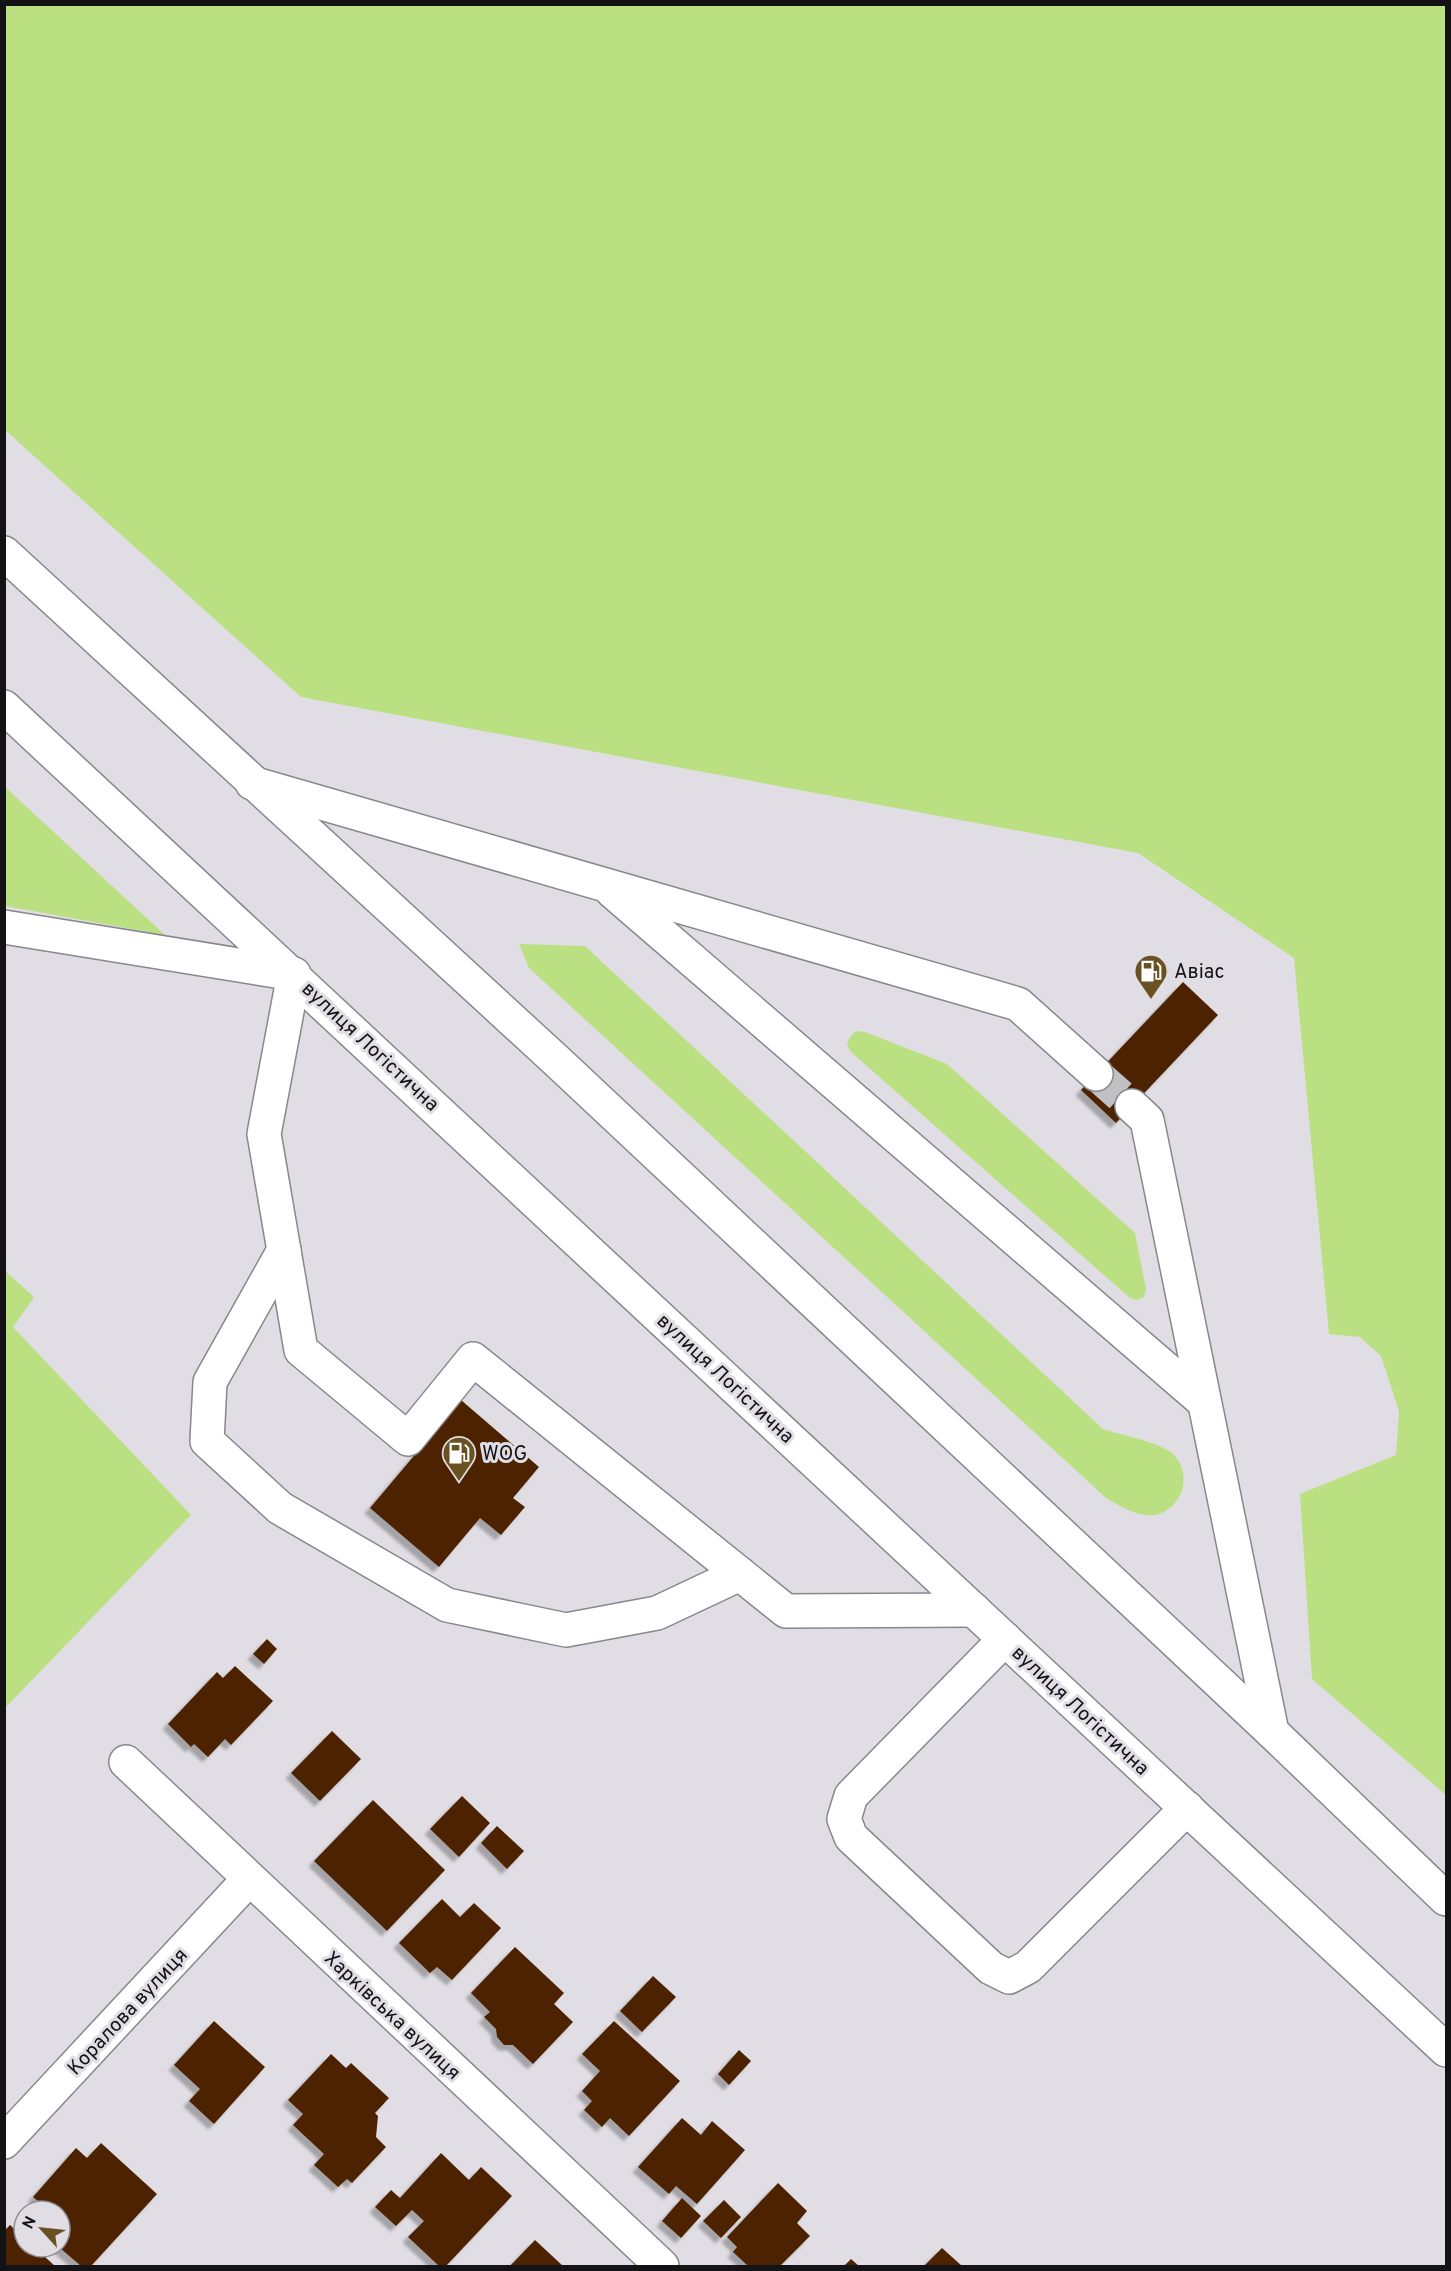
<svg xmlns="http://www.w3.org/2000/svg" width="1451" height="2271" viewBox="0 0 1451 2271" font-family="Overpass,sans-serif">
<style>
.green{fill:#bae081}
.building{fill:#4d2201;filter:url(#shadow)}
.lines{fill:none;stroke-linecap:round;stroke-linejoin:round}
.minor-tunnel{stroke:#c1c0c5;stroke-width:33;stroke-dasharray:33 16;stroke-linecap:butt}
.minor-casing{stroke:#88878c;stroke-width:36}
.major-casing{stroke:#88878c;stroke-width:36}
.minor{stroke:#fff;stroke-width:33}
.major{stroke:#fff;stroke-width:33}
.labels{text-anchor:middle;stroke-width:6;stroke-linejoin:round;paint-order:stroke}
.poi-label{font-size:20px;fill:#131315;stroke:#e0dee4;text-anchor:start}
.street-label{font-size:20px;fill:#131315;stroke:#e0dee4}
</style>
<defs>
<filter id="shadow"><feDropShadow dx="-5.5" dy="5.5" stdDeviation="1.5" flood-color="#0004"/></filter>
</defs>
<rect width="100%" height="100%" fill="#e0dee4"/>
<g class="green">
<path d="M5,4L1446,5V1795L1312,1679L1300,1494L1396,1455L1399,1411L1381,1356L1360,1337L1329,1334L1294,958L1138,853L301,697L5,430Z"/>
<path d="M4,787H5L165,935L5,906Z"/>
<path d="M519,944L585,946L1103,1429C1121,1435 1154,1441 1169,1451C1195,1469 1184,1510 1154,1515C1137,1517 1120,1506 1106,1498L529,968Z"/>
<path d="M856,1031L865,1032L947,1064L1135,1233L1146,1289L1144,1297L1137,1300L1130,1298L851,1052L847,1045L850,1037Z"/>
<path d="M5,1271L34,1297L13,1327L191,1515L5,1708Z"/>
</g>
<g class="building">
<path d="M1183,982L1218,1015L1116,1123L1081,1090Z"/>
<path d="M461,1400L539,1467L513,1498L525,1507L501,1535L480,1518L439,1567L370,1508Z"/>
<path d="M267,1639L277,1649L264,1664L253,1654Z"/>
<path d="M235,1666L273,1701L231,1745L225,1739L208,1757L194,1744L191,1747L168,1724L217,1672L223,1678Z"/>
<path d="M332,1731L361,1759L320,1801L291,1773Z"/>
<path d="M462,1796L490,1823L459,1857L430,1829Z"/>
<path d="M373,1800L445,1870L387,1931L314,1861Z"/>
<path d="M497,1826L524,1851L507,1869L481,1843Z"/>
<path d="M442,1899L460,1917L474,1903L501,1928L452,1980L437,1967L430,1973L399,1943Z"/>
<path d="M515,1947L564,1993L554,2004L573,2022L533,2064L513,2045H504L497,2037L496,2029L484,2017L490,2012L471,1993Z"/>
<path d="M653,1976L676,1997L642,2032L620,2011Z"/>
<path d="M214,2021L265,2067L214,2124L189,2101L200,2089L174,2065Z"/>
<path d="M614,2021L680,2081L629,2136L610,2118L602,2127L584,2110L592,2101L582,2091L600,2071L582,2054Z"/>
<path d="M739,2050L751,2061L729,2085L718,2074Z"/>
<path d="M331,2054L346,2068L351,2063L389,2098L375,2113L378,2116L376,2137L386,2147L352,2183L347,2179L338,2187L314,2165L324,2154L293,2125L303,2114L288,2100Z"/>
<path d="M682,2118L701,2135L712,2121L745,2150L697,2204L676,2186L669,2194L638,2167Z"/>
<path d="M101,2143L157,2194L91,2266H81L60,2248V2211H39L44,2206L33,2197L76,2148L87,2158Z"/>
<path d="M441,2153L469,2180L481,2167L512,2196L446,2266H439L408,2237L424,2221L412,2210L396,2226L375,2207L391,2190L400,2198Z"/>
<path d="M778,2183L807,2211L797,2223L810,2236L780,2266H748L733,2252L737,2247L727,2237Z"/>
<path d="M682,2198L701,2216L681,2238L662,2221Z"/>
<path d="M724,2200L741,2217L721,2238L703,2221Z"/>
<path d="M10,2225L24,2238V2247H34L55,2266H4V2231Z"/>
<path d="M535,2240L563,2266H510Z"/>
<path d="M942,2248L962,2266H924Z"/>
<path d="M851,2259L859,2266H844Z"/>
</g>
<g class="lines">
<path class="minor-tunnel" d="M1096,1074L1132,1106"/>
<defs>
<g id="minor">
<path d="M252,783L1018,1004L1096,1074"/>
<path d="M612,891L1203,1401"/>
<path d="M4,927L294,974L264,1134L301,1350L408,1439L473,1359L786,1611L974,1610"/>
<path d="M1132,1106L1147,1120L1272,1732"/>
<path d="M284,1250L210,1382L207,1441L280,1508L447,1605L566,1630L657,1613L740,1574"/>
<path d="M1005,1639L851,1796L844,1819L851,1837L991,1968L1009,1977L1028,1967L1187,1808"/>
<path d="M126,1762L662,2266"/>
<path d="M4,2142L249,1879"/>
</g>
<g id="major">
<path d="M4,553L559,1063L1272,1732L1446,1899"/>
<path d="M4,707L1446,2050"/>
</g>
</defs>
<use href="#minor" class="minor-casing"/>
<use href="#major" class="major-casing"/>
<use href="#minor" class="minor"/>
<use href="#major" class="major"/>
</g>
<defs>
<symbol id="fuel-pin" viewBox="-11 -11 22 30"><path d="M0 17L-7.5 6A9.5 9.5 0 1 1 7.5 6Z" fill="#6a5122" stroke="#e0dee4"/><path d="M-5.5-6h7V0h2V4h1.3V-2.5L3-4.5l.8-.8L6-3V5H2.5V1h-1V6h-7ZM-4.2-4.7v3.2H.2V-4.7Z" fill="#fff"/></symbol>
</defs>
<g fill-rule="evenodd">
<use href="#fuel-pin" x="1132" y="952" width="38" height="52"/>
<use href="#fuel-pin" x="440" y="1434" width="38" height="52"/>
</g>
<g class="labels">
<g class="poi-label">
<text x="1174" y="978">Авіас</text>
<text x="482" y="1460">WOG</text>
</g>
<g class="street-label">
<text transform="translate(371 1046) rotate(43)" y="7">вулиця Логістична</text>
<text transform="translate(726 1378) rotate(43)" y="7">вулиця Логістична</text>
<text transform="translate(1081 1710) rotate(43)" y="7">вулиця Логістична</text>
<text transform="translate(127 2011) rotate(-47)" y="7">Коралова вулиця</text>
<text transform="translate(393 2015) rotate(43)" y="7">Харківська вулиця</text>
</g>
</g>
<rect width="1451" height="2271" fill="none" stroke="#131315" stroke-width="12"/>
<g transform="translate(42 2229) rotate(297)"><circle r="28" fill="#e0dee4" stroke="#8e8d91" stroke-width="1.5"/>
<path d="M0-4.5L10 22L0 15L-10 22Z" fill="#6a5122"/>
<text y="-9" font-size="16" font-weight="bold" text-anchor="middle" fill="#131315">N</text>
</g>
</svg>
